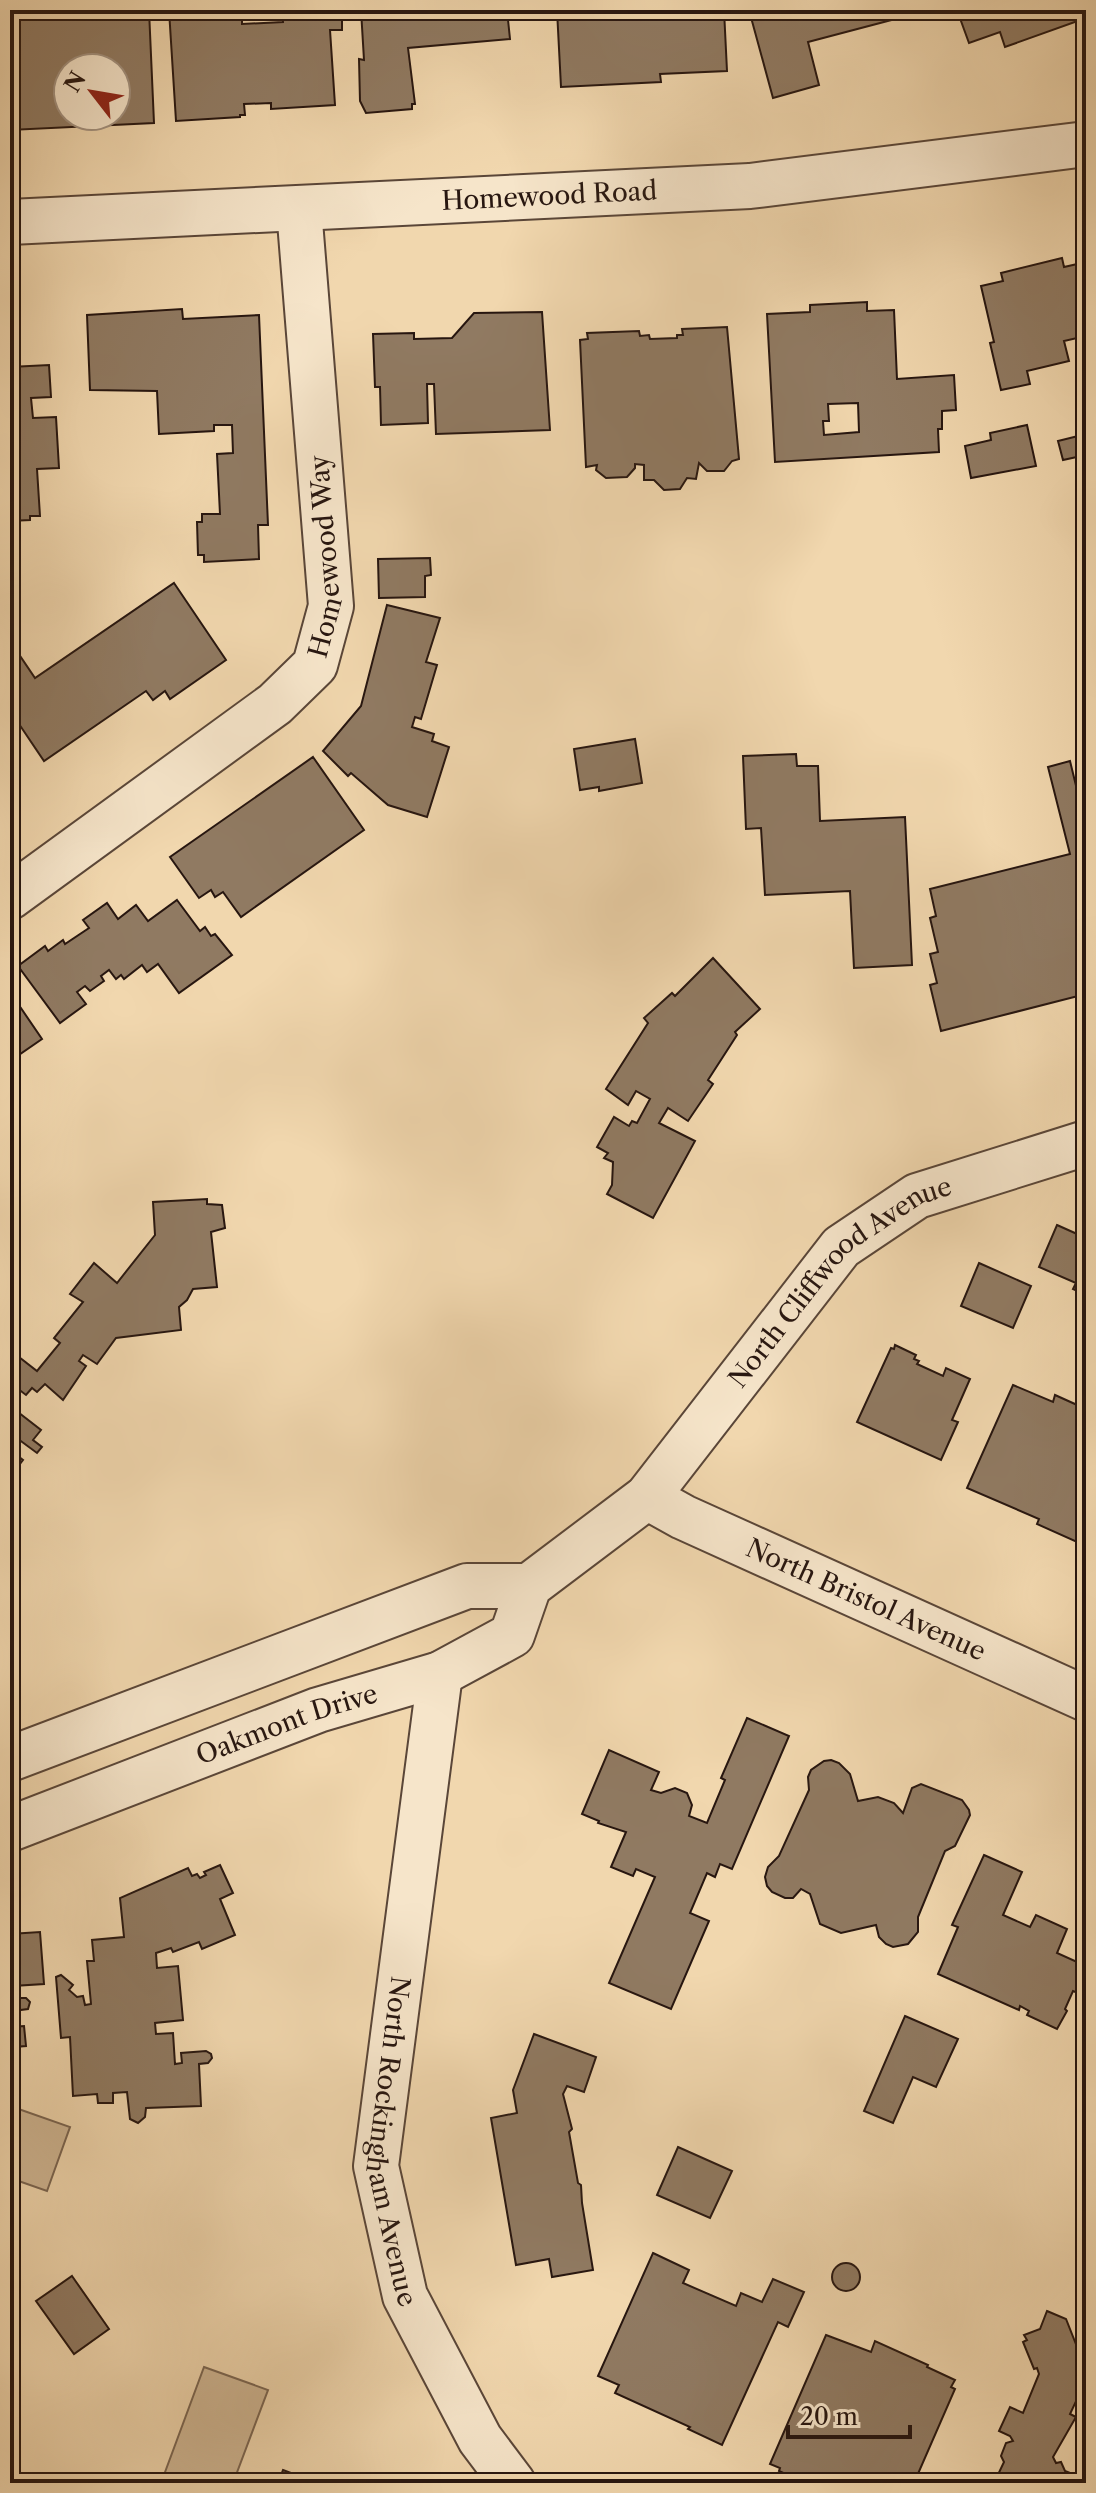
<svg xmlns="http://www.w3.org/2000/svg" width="1096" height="2493" viewBox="0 0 1096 2493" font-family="'Libre Caslon Text',serif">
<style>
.green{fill:#cfb693;stroke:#7b6652;stroke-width:2}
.building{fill:#907a62;stroke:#271610;stroke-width:2;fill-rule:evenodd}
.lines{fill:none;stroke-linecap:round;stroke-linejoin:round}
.minor-casing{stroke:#5a4638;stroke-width:48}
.minor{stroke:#f6e5ca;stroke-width:44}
.labels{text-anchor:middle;stroke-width:8;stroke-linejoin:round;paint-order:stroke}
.street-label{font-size:26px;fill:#271610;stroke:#f6e5ca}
</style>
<rect width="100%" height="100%" fill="#f1d7ae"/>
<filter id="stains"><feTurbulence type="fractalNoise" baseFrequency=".0025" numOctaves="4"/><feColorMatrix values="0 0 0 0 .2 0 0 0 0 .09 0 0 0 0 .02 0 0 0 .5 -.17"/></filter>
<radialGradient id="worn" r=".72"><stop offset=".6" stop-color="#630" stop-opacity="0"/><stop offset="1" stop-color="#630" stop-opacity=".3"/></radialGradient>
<g class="green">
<path d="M10,2106L70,2127L47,2191L10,2178Z"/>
<path d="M204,2367L268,2390L233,2483H161Z"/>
</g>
<g class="building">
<path d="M10,10H149L154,123L10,130ZM68,68H116V116H68Z"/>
<path d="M169,10H213L212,14L217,19H242V24L283,22L282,10H342V30H330L335,105L271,109V103L244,104L245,115H240V117L176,121Z"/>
<path d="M361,10H507L510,39L408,48L415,104H412V109L366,113L360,101L359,59L364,60Z"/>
<path d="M557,10H724L727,71L660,74L661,82L561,87Z"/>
<path d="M749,10H917L918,13L808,42L819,85L773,98Z"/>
<path d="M957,10H1086V18L1005,47L1000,32L969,43Z"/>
<path d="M1062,258L1064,267L1086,262V336L1064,341L1069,361L1027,371L1030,384L1001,390L990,343L994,342L981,286L1003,281L1001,273Z"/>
<path d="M867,302V311L894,310L897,379L954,375L956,410L942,411V429H938L939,452L775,462L767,314L810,312V305ZM858,403L859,432L824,435L823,421H829L828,404Z"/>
<path d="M182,309L183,319L259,315L268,525H258L259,559L204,562V555H198L197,522H202V514H220L217,454L233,453L232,425H214V431L159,434L157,391L90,390L87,315Z"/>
<path d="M542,312L550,430L436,434L434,384H427L428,423L381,425L380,387H375L373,334L414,333V339L452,338L474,313Z"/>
<path d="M727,327L739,459L732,461L724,471H707L699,463L696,479L687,478L680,489L664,490L654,480H644V465L635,464V468L627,477L606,478L596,470L597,465L586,467L580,340L588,339L587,333L639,331L640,336L649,335L650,339L677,338V335H683L682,329Z"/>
<path d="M49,365L51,397L31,398L33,418L56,417L59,468L37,469L40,516H30V520L10,521V367Z"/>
<path d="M1027,425L1036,466L971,478L965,446L991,440L990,433Z"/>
<path d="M1086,434V455L1063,460L1058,441Z"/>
<path d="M430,558L431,575L425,576V597L379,598L378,559Z"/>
<path d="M174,583L226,660L170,699L165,691L153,700L146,691L44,761L17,721L12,724L10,722V650L14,647L35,678Z"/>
<path d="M387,605L440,618L426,662L437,665L421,719L415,717L412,727L434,734L432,741L449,747L427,817L388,805L351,773L348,776L323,751L361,706Z"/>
<path d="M635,739L642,783L599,791V787L580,790L574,749Z"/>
<path d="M796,754L797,766H818L820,821L905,817L912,965L854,968L850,891L765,895L761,828L746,829L743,756Z"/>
<path d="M313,757L364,830L241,917L223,892L215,897L211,890L199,898L170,857Z"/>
<path d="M1070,761L1079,798L1086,796V994L941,1031L930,985L937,983L930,954L938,952L930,918L936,916L930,889L1070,854L1048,767Z"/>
<path d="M177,900L200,931L205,927L211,936L215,934L232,955L179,993L158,964L147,972L142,965L124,979L121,975L116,979L109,970L101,976L104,981L90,991L85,986L77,992L86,1004L60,1023L18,966L45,946L48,951L63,940L65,944L89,928L83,920L107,903L118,919L136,905L148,921Z"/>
<path d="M713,958L760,1009L735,1032L737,1035L708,1080L713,1084L688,1121L668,1108L659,1123L695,1141L653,1218L607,1194L612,1185L613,1162L604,1158L608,1153L597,1147L614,1117L629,1126L632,1121L637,1123L650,1099L636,1091L628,1105L606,1089L648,1023L644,1018L672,993L675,996Z"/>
<path d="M10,992L42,1039L10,1061Z"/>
<path d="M207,1199V1204L222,1205L225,1228L211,1232L217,1287L193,1289L187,1300L179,1307L181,1330L116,1338L97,1364L83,1355L79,1361L86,1366L63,1400L45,1384L37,1392L32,1388L26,1395L17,1388L10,1396V1350L37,1371L60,1343L54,1338L83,1302L70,1294L94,1263L117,1283L155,1235L153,1202Z"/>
<path d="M1057,1225L1086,1238V1295L1073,1289L1076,1283L1039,1267Z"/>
<path d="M979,1263L1031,1286L1013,1328L961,1306Z"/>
<path d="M895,1345L916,1355L914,1359L919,1361L917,1364L943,1376L946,1368L970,1379L952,1420L958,1422L941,1460L857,1422L891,1348L894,1349Z"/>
<path d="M1013,1385L1053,1402L1055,1395L1086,1409V1546L1037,1524L1039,1519L967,1488Z"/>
<path d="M14,1409L41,1430L33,1440L42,1447L37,1453L10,1433V1414Z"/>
<path d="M10,1450L23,1460L10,1477Z"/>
<path d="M747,1718L789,1736L732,1869L720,1864L715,1877L707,1873L690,1913L709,1921L671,2009L609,1983L655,1877L636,1869L633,1876L611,1867L626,1832L598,1823L599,1821L582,1814L609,1750L659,1772L651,1790L661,1793L675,1788L687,1793L692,1805L689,1816L707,1823L725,1780L721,1778Z"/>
<path d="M831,1760L839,1763L850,1774L858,1801L878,1797L894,1803L903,1813L912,1788L921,1784L962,1800L969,1810L970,1815L955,1846L945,1851L918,1917V1932L908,1944L893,1947L886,1944L879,1937L876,1925L841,1933L820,1924L810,1894L801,1889L793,1898H785L772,1892L767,1886L765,1877L768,1867L779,1856L809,1790L808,1777L811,1770L824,1761Z"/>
<path d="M984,1855L1022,1872L1003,1915L1030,1927L1036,1915L1067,1929L1057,1953L1086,1966L1079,1979L1084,1981L1078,1993L1073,1991L1065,2009L1067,2011L1057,2029L1027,2015L1029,2011L1020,2006L1019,2010L938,1974L958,1927L952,1925Z"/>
<path d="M220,1865L233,1893L220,1899L235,1935L202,1949L199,1942L173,1952L171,1948L156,1953L157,1968L178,1966L183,2020L155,2023L156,2034L173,2033L175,2064L182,2063L181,2053L206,2051L211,2054L212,2058L208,2063L199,2064L201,2106L146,2108L145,2117L138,2123L130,2119L127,2092L113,2093V2103H98L97,2094L73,2096L70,2037L61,2038L56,1977L61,1975L73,1985L69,1990L77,1997L83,1996L85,2005L91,2004L87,1961H94L92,1940L124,1937L120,1898L188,1868L192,1876L197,1874L200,1878L206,1875L204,1872Z"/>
<path d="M40,1932L44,1984L13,1986L14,1998H26L30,2002L28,2009L13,2011L10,2015V1934Z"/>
<path d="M905,2016L958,2039L936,2087L913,2077L893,2123L864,2111Z"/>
<path d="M24,2026L26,2046L14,2047L15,2061H10V2027Z"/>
<path d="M534,2034L596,2057L584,2092L567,2086L563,2094L572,2129L569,2132L578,2183L581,2185L582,2203L593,2270L552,2277L549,2259L516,2265L491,2118L517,2113L513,2090Z"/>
<path d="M1086,2120V2145L1077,2141Z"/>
<path d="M678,2147L732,2171L710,2218L657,2195Z"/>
<path d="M653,2253L689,2270L683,2283L736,2306L741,2293L762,2302L773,2279L804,2292L788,2327L778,2322L722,2445L688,2429L690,2427L615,2393L619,2385L598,2376Z"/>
<circle cx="846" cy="2277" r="14"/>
<path d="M72,2276L109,2329L74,2354L36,2301Z"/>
<path d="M1047,2311L1066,2319L1083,2362L1086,2363V2380L1070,2414L1076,2417L1053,2457L1056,2463L1061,2462L1065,2471L1073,2474L1072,2478L1075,2480L1086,2458V2483H978L982,2475L995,2481L1004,2462L1001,2456L1006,2443L1013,2441L1010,2436L999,2431L1010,2407L1023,2413L1039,2374L1037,2368L1034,2369L1023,2342L1027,2340L1024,2335L1040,2329Z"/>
<path d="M826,2335L871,2352L875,2341L928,2365L927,2367L955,2380L951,2387L955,2389L914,2483H805L779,2471L780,2468L770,2464Z"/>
<path d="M283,2470L312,2481L311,2483H278Z"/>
</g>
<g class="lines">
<defs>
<g id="minor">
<path id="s1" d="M10,222L750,186L1086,144"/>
<path id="s2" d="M10,897L275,704L315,665L331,606L299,209"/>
<path id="s3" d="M647,1497L683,1517L1086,1699"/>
<path id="s4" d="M440,1674L376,2166L405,2296L480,2439L513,2483"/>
<path d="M10,1759L467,1586H529"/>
<path id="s5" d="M10,1829L318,1710L440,1674L512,1635L529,1586L647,1497L841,1247L917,1196L1086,1143"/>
</g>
</defs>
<use href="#minor" class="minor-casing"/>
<use href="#minor" class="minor"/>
</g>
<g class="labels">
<g class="street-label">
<text dy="9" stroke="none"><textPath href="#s1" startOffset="540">Homewood Road</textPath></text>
<text dy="9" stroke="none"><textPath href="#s2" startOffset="494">Homewood Way</textPath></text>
<text dy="9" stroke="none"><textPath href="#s5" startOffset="1032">North Cliffwood Avenue</textPath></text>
<text dy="9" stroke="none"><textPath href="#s3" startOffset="242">North Bristol Avenue</textPath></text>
<text dy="9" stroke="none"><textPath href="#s5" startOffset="296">Oakmont Drive</textPath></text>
<text dy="9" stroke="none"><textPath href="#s4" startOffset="472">North Rockingham Avenue</textPath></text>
</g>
</g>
<rect width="1096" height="2493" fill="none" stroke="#f1d7ae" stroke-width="40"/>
<rect x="12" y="12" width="1072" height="2469" fill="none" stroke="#271610" stroke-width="4"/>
<rect x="20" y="20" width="1056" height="2453" fill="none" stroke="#271610" stroke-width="2"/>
<g transform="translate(92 92) rotate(301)"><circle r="38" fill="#f6e5ca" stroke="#a39280" stroke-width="2"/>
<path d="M0-6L14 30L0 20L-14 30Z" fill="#8f2418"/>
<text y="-12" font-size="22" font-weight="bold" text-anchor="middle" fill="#271610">N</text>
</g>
<path d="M788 2425v12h122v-12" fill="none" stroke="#271610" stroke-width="4"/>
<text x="800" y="2425" font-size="24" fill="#271610" stroke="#f6e5ca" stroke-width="6" paint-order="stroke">20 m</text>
<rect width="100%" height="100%" filter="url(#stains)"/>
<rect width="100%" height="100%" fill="url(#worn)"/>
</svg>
